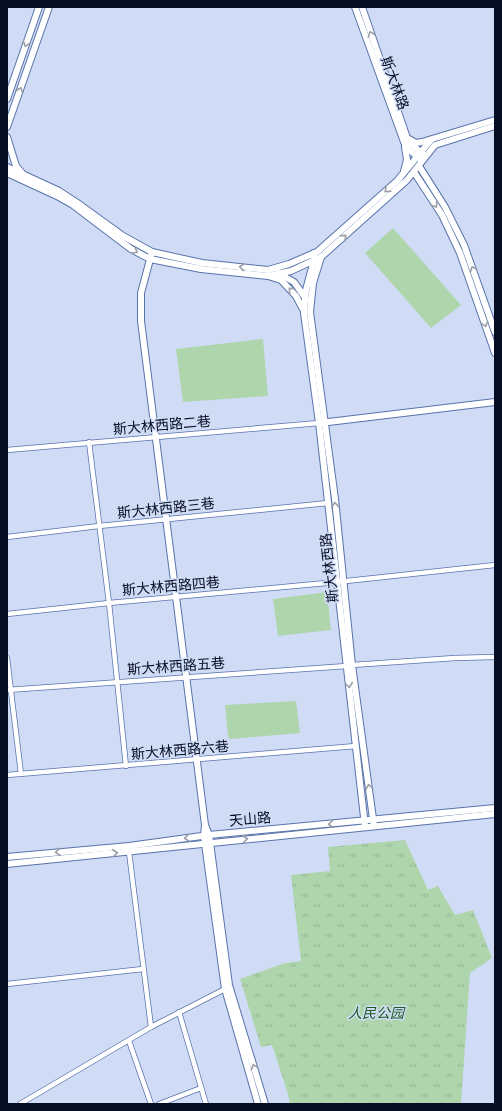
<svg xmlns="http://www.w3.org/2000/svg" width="502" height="1111" viewBox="0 0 502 1111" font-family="Spectral,'Noto Sans SC',serif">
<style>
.green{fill:#afd5ad}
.park{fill:url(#park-tufts)}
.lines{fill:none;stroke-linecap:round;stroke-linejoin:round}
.street-casing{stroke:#5873ab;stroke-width:6}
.secondary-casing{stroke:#5873ab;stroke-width:8}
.street{stroke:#fff;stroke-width:4.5}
.secondary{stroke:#fff;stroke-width:6}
.oneway{stroke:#9b9ea7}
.labels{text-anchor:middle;stroke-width:3;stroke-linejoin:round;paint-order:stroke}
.street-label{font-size:14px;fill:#050d22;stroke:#d0dcf6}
.park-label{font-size:14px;font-style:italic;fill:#1c5c20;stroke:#d0dcf6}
</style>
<defs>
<pattern id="park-tufts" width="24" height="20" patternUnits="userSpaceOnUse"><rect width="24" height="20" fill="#afd5ad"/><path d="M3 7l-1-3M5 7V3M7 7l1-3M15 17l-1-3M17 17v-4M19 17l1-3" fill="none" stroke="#95b695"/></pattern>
</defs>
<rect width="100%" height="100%" fill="#d0dcf6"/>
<g class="green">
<path d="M393,228L461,305L431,328L365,253Z"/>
<path d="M263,339L268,396L183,402L176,349Z"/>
<path d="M327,592L331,630L278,636L273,599Z"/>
<path d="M296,701L300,733L230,739L228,736L225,705Z"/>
</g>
<path class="park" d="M405,840L428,890L438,886L455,915L473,910L492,958L470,973L461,1104H290L287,1091L272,1045L261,1047L240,979L285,963L301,961L291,875L330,871L328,847Z"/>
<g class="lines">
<defs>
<g id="street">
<path d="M89,442L109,603L126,766"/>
<path d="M7,450L319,423"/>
<path d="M7,537L99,526L328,503"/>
<path d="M7,614L109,603L337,582L495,565"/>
<path d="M7,658L21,774"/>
<path d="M352,665L455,658L495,657"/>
<path d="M7,690L347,666"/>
<path d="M7,775L356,746"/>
<path d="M129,852L151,1027"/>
<path d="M7,984L143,969"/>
<path d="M179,1012L206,1104"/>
<path d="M129,1041L151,1104"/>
<path d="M20,1104L151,1027L225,989"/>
<path d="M159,1104L201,1088"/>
</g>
<g id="secondary">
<path d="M355,7L404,142L407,148L421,160"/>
<path d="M362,7L407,138L411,144L423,154"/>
<path d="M7,99L39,7"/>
<path d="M7,127L49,7"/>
<path d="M7,137L16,166L22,173"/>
<path d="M409,139L416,143L422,142L495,120"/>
<path d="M419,166L445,207L464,245L495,332"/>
<path d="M7,167L59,191L76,202L123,236L152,252L202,263L268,270L289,264L317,252L397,181L431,140"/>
<path d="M404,171L407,160L405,147"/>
<path d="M414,172L442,215L460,253L495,353"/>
<path d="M7,173L57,196L73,205L131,249L150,259L201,269L268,276L291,271L321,257L407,180L435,145L495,126"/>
<path d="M152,252L141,293V321L205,825"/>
<path d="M314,253V260L306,290L304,313L319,423L365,826"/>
<path d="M321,257L313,283L310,312L335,499L352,665L374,826"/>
<path d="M278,273L294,282L306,299"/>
<path d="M268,276L281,280L296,296L304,311"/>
<path d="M320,423L495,402"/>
<path d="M7,857L129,846L209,835L495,808"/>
<path d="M7,864L495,814"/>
<path d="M258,1104L225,989L205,844L204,836L205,825L209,835L229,985L265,1104"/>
</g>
</defs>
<use href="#street" class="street-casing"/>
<use href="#secondary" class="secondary-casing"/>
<use href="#street" class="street"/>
<use href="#secondary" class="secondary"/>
</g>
<defs><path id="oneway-chevron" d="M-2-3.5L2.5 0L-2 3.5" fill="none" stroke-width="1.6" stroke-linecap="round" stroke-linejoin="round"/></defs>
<g class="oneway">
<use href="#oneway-chevron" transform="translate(371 34) rotate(-109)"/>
<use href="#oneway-chevron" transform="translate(26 44) rotate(109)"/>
<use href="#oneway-chevron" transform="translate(20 90) rotate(-71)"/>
<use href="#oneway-chevron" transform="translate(387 190) rotate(138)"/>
<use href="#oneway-chevron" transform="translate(435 205) rotate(57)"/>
<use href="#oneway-chevron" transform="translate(344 237) rotate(-42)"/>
<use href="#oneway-chevron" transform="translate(135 251) rotate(28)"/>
<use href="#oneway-chevron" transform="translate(242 267) rotate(-174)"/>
<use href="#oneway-chevron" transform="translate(473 269) rotate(-110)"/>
<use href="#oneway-chevron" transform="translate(291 290) rotate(-133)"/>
<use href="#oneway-chevron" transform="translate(485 324) rotate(71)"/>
<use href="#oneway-chevron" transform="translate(335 505) rotate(-96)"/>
<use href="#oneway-chevron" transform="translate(349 685) rotate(84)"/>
<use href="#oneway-chevron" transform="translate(369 787) rotate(-98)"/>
<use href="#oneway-chevron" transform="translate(331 824) rotate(175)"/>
<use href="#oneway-chevron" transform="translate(187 838) rotate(172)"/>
<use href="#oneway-chevron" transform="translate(245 839) rotate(-6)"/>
<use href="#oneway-chevron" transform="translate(58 852) rotate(175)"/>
<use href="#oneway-chevron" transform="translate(115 853) rotate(-6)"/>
<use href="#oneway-chevron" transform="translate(254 1067) rotate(-107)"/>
</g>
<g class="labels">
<g class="street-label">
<text transform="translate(395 83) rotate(70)" y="5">斯大林路</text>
<text transform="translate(162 425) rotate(-5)" y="5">斯大林西路二巷</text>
<text transform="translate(166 508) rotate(-6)" y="5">斯大林西路三巷</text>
<text transform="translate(329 568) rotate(-96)" y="5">斯大林西路</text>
<text transform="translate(171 586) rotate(-5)" y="5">斯大林西路四巷</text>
<text transform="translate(176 666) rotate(-4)" y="5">斯大林西路五巷</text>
<text transform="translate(180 750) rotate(-5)" y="5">斯大林西路六巷</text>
<text transform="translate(250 819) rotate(-5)" y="5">天山路</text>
</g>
<g class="park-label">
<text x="376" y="1018">人民公园</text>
</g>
</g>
<rect width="502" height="1111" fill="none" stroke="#050d22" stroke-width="16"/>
</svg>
